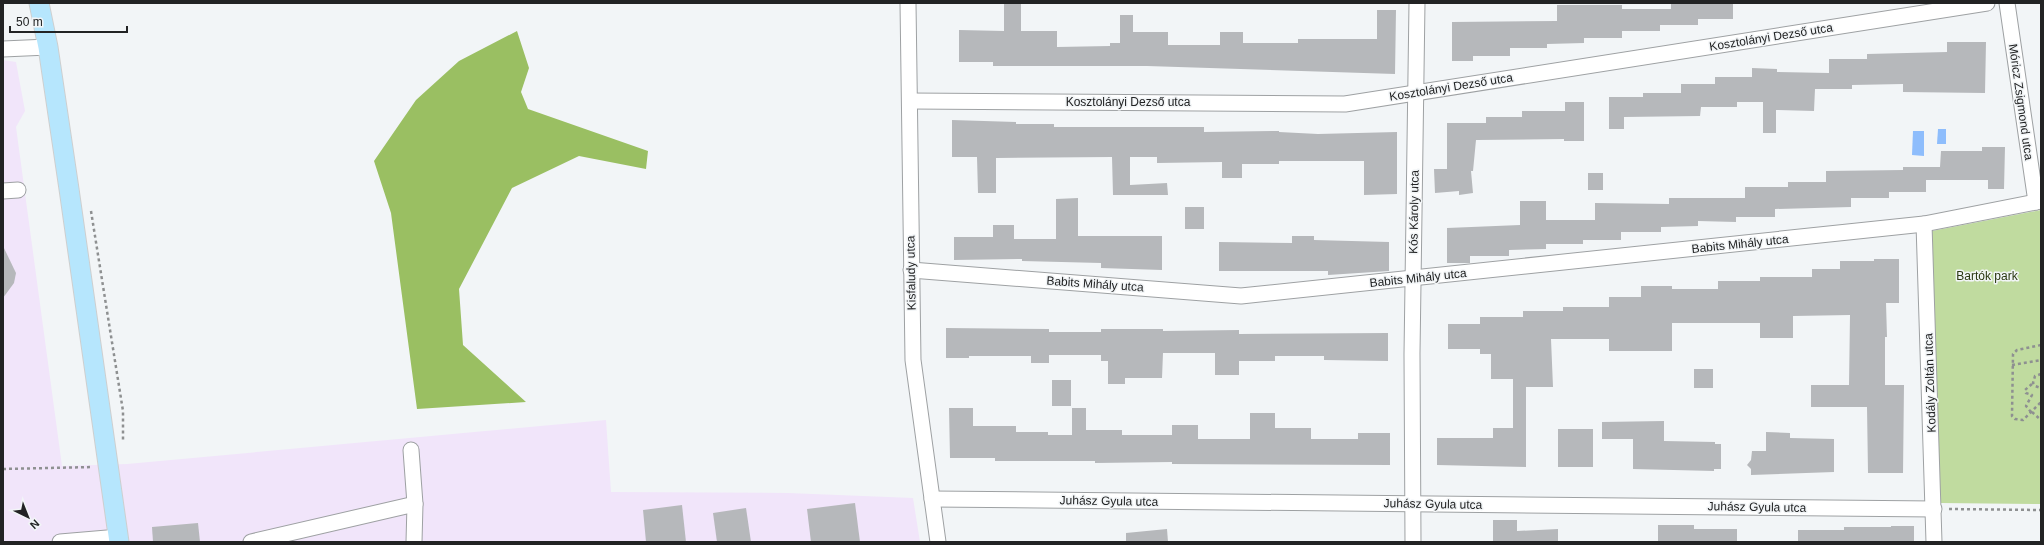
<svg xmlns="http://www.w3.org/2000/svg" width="2044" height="545" viewBox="0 0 2044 545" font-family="Helvetica,sans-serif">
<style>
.industrial{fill:#f1e5fa}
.green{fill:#c0db9f}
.forest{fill:#9abf62}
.water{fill:#8ebdfc}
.building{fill:#b6b8bb}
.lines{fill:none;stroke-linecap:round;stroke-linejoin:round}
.minor-casing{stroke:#9ea1a3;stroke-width:17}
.major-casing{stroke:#cecfcf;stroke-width:21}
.path{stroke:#8e9091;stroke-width:2.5;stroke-dasharray:3 3;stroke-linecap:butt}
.minor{stroke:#fff;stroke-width:15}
.major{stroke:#b6e6fd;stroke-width:19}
.labels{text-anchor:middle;stroke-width:3;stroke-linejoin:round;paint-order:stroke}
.street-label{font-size:12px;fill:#222324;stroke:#f2f5f7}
.park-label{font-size:12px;fill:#2a3812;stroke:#f2f5f7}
</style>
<rect width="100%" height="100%" fill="#f2f5f7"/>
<path class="industrial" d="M3,60L16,62L25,111L16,127L62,466L127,464L606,420L611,492L788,493L913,498L920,542H3Z"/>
<path class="green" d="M2041,210V504L1940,503L1932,231Z"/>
<path class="forest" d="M517,31L529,68L521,92L528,109L648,151L646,169L579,156L512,188L459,289L463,345L526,402L417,409L391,213L374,161L416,100L459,61Z"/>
<g class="water">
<path d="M1938,129H1946V144H1937Z"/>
<path d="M1913,131H1924V156L1912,155Z"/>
</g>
<g class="building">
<path d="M1004,3H1021V31H1057V47L1110,46V43H1120V15H1133V32H1168V45H1220V32H1243V43H1298V39H1377V10H1396L1395,74L1147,66H993V62H959V30L1004,31Z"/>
<path d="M1671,3H1733V19H1698V25H1660V31H1622V38H1584V43L1547,44V48H1510V56H1473V61H1452V22L1557,21V5H1622V9H1671Z"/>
<path d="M1947,42H1986L1985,93L1903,92V84L1852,85V89H1815L1814,111L1776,110V133H1763V102H1737V107H1701L1700,116L1624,117V129H1609V97H1643V93H1681V84H1715V77H1752V68L1777,69V72L1829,73V59H1867V54L1947,52Z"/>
<path d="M1565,102H1584V141H1564V139L1476,140L1473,171H1471L1473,193L1459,195V191L1435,193L1434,169H1447V123H1486V117H1522V111H1565Z"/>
<path d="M952,120L1016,122V124H1054V127H1204V132L1279,131V132L1318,134L1397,132V194L1364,195V161H1279V164H1242V178H1222V162L1157,163V157H1130V185L1167,183L1168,195H1113L1112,157L996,158V193H978L977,157H952Z"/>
<path d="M1982,147H2005L2004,189H1988V180H1926V192H1889V198H1851V207L1775,209V217H1736V222L1698,221V226L1661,227V232H1621V240H1583V244H1546V249L1509,250V256H1470V263H1447V228L1520,225V201H1546V220H1595V203L1669,204V198H1745V187H1788V182H1826V171L1903,170V167H1940L1941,151H1982Z"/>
<rect x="1588" y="173" width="15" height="17"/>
<path d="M1078,198V236H1162V270L1101,268V263L1022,261V259L954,260V237H993V225H1014V239H1056V199Z"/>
<rect x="1185" y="207" width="19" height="22"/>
<path d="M1292,236H1314V240L1389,242V271L1328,275V271H1219V242L1292,243Z"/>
<path d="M3,246L16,273L14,283L3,298Z"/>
<path d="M1874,259H1899V303H1886L1887,337H1885V385H1904L1903,473H1868L1867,407H1811V385H1849L1850,315L1793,316V338H1760V323H1672V351H1609V339H1551L1553,387H1526V467L1437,465V438H1493V428H1513V379H1491V354H1480V349H1448V324H1480V317H1523V311H1563V307H1609V297H1641V286H1672V289H1718V281H1760V277H1812V269H1840V261H1874Z"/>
<path d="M946,328L1049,329V332H1101V329H1163V331L1239,330V334L1388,333V361L1324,360V356H1275V361H1239V375H1215V353H1163L1162,378H1125V384H1108V361H1101V355H1049V363H1031V356H969V358H946Z"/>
<rect x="1694" y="369" width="19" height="19"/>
<rect x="1052" y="380" width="19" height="26"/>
<path d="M949,408H973V426H1016V432H1048V435H1072V408H1086V430H1122V435H1172V425H1198V439H1250V413H1275V428H1311V439H1358V433H1390V465L1172,464V462L1095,463V461H995V458H950Z"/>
<path d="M1664,421V441L1715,442V444H1721V469H1714V471L1633,469V439H1602V422Z"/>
<rect x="1558" y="429" width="35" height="38"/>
<path d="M1766,432L1790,433V438L1834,439V472L1751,475V469L1747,465L1751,460L1752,451H1766Z"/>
<path d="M855,503L860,542H811L807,509Z"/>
<path d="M682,505L686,542H646L643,510Z"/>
<path d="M746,508L751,542H717L713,513Z"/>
<path d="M1493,520H1517V531L1558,529V542H1493Z"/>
<path d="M198,523L200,542H153L152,527Z"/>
<path d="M1658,525H1694V529H1737V542H1658Z"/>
<path d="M1891,526H1914V542H1798V530H1844V527H1891Z"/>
<path d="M1167,529L1168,542H1126V533Z"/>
</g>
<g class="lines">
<defs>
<g id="minor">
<path d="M908,3L913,360L938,542"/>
<path d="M2007,3L2036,202"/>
<path d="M3,49L48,47"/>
<path d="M910,101L1345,104L1987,3"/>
<path d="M3,191L18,190"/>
<path d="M1924,224L1934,542"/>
<path d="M911,270L1241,296L1924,224L2041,201"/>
<path d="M411,450L415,504L414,542"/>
<path d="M932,499L1934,509"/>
<path d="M60,542L119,537"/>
<path d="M251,542L415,504"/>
<path d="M1413,542L1412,354L1417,3"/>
</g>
<path id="major" d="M39,3L48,47L69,189L119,542"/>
</defs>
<use href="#minor" class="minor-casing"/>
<use href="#major" class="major-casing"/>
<g class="path">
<path d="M91,211L123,411V440"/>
<path d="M2041,345L2017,350L2013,354L2012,416L2015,419L2023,420L2041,402"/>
<path d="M2012,365L2041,360"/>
<path d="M2041,374L2035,376L2033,383L2035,386L2041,388"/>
<path d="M2031,412L2026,406L2032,395L2026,393L2025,390L2033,383"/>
<path d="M2032,412L2041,420"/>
<path d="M3,469L93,467"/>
<path d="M1949,509L2041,510"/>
</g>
<use href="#minor" class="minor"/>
<use href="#major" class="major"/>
</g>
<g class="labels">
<g class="street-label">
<text transform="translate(1771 37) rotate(-9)" y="4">Kosztolányi Dezső utca</text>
<text transform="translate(1451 87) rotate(-9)" y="4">Kosztolányi Dezső utca</text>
<text x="1128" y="106">Kosztolányi Dezső utca</text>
<text transform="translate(2021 102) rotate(82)" y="4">Móricz Zsigmond utca</text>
<text transform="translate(1414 212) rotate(-89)" y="4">Kós Károly utca</text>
<text transform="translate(1740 244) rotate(-6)" y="4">Babits Mihály utca</text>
<text transform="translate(911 273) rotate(-91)" y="4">Kisfaludy utca</text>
<text transform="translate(1418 278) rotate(-6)" y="4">Babits Mihály utca</text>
<text transform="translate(1095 284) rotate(4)" y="4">Babits Mihály utca</text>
<text transform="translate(1930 383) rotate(-92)" y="4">Kodály Zoltán utca</text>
<text transform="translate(1109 501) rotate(1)" y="4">Juhász Gyula utca</text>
<text transform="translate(1433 504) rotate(1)" y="4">Juhász Gyula utca</text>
<text transform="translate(1757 507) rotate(1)" y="4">Juhász Gyula utca</text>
</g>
<g class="park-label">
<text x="1987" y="280">Bartók park</text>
</g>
</g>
<rect width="2044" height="545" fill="none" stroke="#222324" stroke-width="8"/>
<g transform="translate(28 517) rotate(137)" stroke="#f2f5f7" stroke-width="3" paint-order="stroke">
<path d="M0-3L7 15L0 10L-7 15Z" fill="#222324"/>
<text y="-6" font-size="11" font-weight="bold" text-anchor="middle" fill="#222324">N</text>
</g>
<path d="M10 26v6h117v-6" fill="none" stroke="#222324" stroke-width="2"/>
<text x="16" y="26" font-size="12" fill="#222324" stroke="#f2f5f7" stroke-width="3" paint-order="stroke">50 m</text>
</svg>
